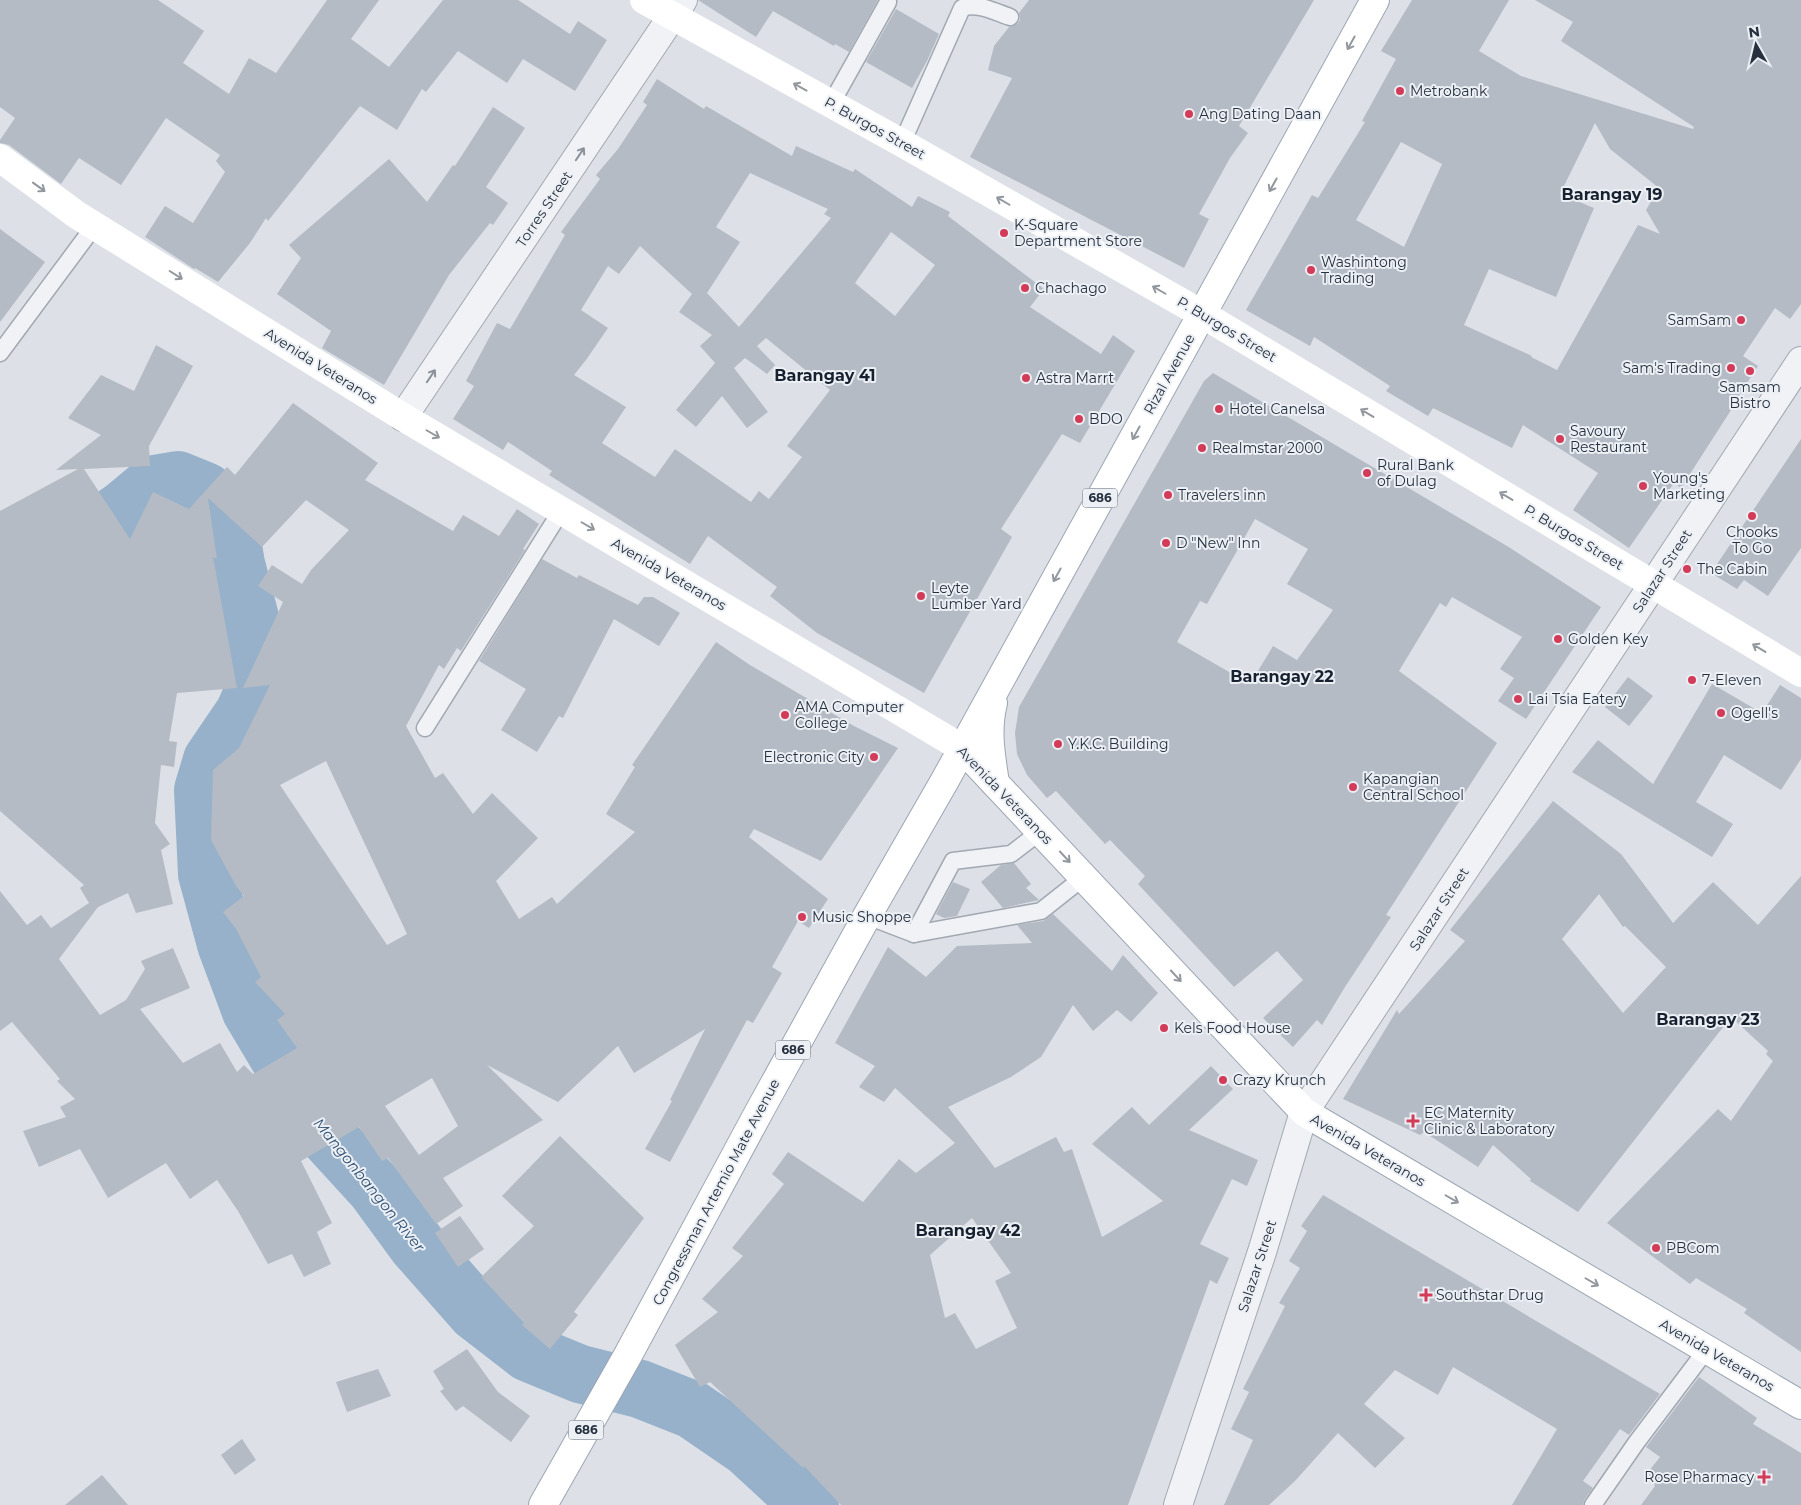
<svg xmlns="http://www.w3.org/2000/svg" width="1801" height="1505" viewBox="0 0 1801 1505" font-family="Montserrat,sans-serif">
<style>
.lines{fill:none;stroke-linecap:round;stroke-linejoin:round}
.river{stroke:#96b1c9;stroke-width:58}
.building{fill:#b4bbc4;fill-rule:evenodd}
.service-casing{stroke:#a2a8b1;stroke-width:19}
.minor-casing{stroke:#a2a8b1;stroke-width:30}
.tertiary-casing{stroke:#a2a8b1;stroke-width:30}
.primary-casing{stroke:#9ca6b3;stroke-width:30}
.service{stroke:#f0f2f6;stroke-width:16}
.minor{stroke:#f0f2f6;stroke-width:28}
.tertiary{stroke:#f0f2f6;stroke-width:28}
.secondary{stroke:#fff;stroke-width:28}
.primary{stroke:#fff;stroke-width:28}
.oneway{stroke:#92989e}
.oneway2{stroke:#8b919a}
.poi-dot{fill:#d23c58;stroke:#ecf0f5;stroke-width:2}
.labels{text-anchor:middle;stroke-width:4;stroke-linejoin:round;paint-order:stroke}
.shield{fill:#ecf0f5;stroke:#616a75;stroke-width:1}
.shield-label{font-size:12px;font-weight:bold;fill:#26303e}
.poi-label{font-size:14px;fill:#26303e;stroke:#ecf0f5;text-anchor:start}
.street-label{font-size:14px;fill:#26303e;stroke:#ecf0f5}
.water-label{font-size:15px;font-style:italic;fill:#2f5073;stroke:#ecf0f5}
.quarter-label{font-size:16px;font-weight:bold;fill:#18212f;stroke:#ecf0f5}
</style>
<rect width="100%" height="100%" fill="#dde1e7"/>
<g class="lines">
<path class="river" d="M0,596L124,509L154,484L178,480L205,491L227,511L236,564L251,622L258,681L244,713L212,760L203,790L207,874L226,944L251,1011L322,1130L376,1189L417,1245L476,1312L529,1353L580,1374L640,1389L693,1410L747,1447L810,1505"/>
</g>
<g class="building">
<path d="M0,0H158L204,31L183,63L229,94L249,58L276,73L327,0H379L351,39L389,67L443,0H518L570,34L578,21L607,40L575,91L523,59L507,83L458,51L426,92L422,89L397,130L360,106L268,221L266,218L250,243L218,282L195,268L194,269L145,237L165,206L193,223L225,172L216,161L220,155L166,118L121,185L79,158L61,184L9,145L0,143V140L15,118L0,107Z"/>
<path d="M698,0H878L849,52L835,44L834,46L773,11L756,37Z"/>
<path d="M1029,0H1314L1239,126L1248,133L1230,158L1199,214L1209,219L1184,268L970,157L1012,78L988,70L994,46L1009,27L1017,24L1020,20L1019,13Z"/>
<path d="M1412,0H1509L1479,51L1521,76L1693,129L1694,127L1561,41L1573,22L1535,0H1801V304L1790,319L1775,308L1743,356L1758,366L1732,406L1733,407L1681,488L1674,483L1629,548L1573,510L1598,473L1523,425L1512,448L1433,408L1428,416L1386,391L1390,386L1314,337L1310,346L1246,310L1312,195L1318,198L1365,122L1362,121L1396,59L1381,51ZM1595,123L1610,149L1659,188L1646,210L1660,234L1638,225L1557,370L1531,357L1532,356L1464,325L1489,269L1556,297L1594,208L1560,194ZM1401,142L1442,164L1404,247L1356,220Z"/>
<path d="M896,9L939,34L927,61L912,88L866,62Z"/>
<path d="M657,79L704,109L706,106L792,156L796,146L853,172L855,169L912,207L918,196L950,212L948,216L1044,289L1030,307L1101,354L1113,335L1135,351L1080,443L1062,434L1001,529L1012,537L924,693L817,633L770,596L777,587L708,536L690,564L549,475L552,471L508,442L503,450L453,419L474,386L466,381L497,323L510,329L565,235L561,232L600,179L596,175L618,149L647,105L643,102ZM750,173L828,209L824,214L831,218L739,327L707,293L740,242L716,227ZM891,232L935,265L895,316L855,283ZM640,246L692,294L679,312L712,335L700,346L715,363L676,410L696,427L722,396L747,428L768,412L734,368L745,358L767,374L775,365L757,346L766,338L830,390L787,446L802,457L769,499L759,491L751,502L675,449L655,477L602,443L626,407L574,375L586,360L608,328L581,310L608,266L619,274Z"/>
<path d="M493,107L525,128L486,187L508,203L493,225L490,223L449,275L384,385L322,348L331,331L277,294L301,258L289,245L389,159L427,202L453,165L455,166Z"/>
<path d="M0,229L45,262L0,322Z"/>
<path d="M156,345L193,366L149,446L150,466L84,469L130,539L153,492L189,509L227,467L235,475L293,403L378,463L365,480L453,531L463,515L499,536L517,509L539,524L523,549L525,550L461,651L457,648L444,669L439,665L406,726L435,778L443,773L473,814L492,793L538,838L496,881L519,919L552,897L557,904L635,832L606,814L635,767L632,765L716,642L750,665L854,726L898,748L821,861L754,829L749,837L828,899L809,928L798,921L772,967L782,973L753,1023L747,1020L670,1162L645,1149L672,1101L670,1100L705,1029L634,1073L618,1046L558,1102L487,1065L543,1120L443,1178L463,1206L436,1224L388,1158L382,1161L359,1127L301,1161L332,1223L317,1232L331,1264L304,1277L292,1254L268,1264L238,1211L217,1180L190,1199L166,1163L108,1198L80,1149L39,1167L23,1131L66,1117L60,1107L75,1099L57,1081L60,1079L12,1022L0,1031V891L27,925L41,915L51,928L89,903L80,888L84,885L0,811V511L78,469L56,470L101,435L68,418L101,375L134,391ZM208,498L262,547L306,500L349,530L311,570L302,584L272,565L258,586L283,602L243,688L270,685L239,748L213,770L211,840L236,886L244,896L223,912L236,929L261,977L255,982L285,1014L277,1020L297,1048L253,1074L244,1065L237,1072L220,1043L183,1063L140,1009L190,988L173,948L141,961L145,969L126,1000L100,1015L59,959L98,907L128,893L136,913L173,904L161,850L170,844L155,823L161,765L174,767L177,742L169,741L177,693L237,688L213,557L217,559ZM326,761L407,934L387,945L280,785ZM432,1078L458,1126L419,1155L385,1106Z"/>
<path d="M1213,373L1507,546L1601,607L1526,719L1498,701L1514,678L1500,669L1522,637L1452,597L1446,607L1440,603L1399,671L1497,743L1386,915L1391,917L1345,987L1322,1025L1317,1020L1293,1047L1263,1018L1303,980L1277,951L1234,987L1138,884L1145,876L1110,840L1105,844L1056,791L1047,798L1027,775L1017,754L1015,733L1019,707L1204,381ZM1255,519L1308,549L1287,584L1333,610L1297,660L1273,646L1250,684L1177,642L1200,601L1207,604Z"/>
<path d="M1801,439V548L1768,596L1744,580L1737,589L1711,573Z"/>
<path d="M542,559L577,578L579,575L638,605L644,597H653L680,613L659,646L614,619L563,718L559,716L537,752L501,730L526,689L479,661Z"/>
<path d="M1628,677L1653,696L1629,726L1605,707Z"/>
<path d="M1712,684L1762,713L1780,685L1801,698V759L1781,790L1724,755L1696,802L1733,824L1712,857L1572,772L1598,740L1653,784Z"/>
<path d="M1553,801L1621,854L1673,923L1713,882L1758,925L1801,876V1352L1744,1313L1747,1309L1696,1278L1690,1284L1607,1223L1718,1109L1731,1121L1773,1061L1766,1054L1768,1051L1731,1017L1578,1212L1530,1181L1531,1179L1493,1145L1478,1167L1424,1132L1420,1135L1343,1099L1397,1010L1399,1014L1465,941L1450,930ZM1599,894L1623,927L1625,926L1666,967L1623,1013L1562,939Z"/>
<path d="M1014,863L1031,884L1026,888L1039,900L1003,908L981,882L1001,865Z"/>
<path d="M953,882L970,889L957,916L944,918L936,914Z"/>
<path d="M1053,914L1112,971L1123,955L1158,993L1131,1022L1117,1010L1093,1031L1073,1005L1041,1057L1011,1077L948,1107L995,1168L1056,1137L1064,1152L1072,1149L1102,1237L1163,1201L1092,1144L1132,1107L1149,1125L1211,1066L1233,1089L1189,1130L1258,1160L1247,1186L1232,1179L1200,1244L1229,1258L1217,1284L1210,1280L1128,1505H841L804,1466L803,1468L710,1382L700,1387L675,1345L718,1312L702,1299L743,1256L732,1248L784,1184L772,1174L788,1152L863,1202L899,1159L916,1173L955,1143L895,1088L884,1102L859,1087L875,1066L835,1043L888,947L926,977L957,946L1032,943L1017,925L1043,921ZM972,1218L1011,1273L995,1281L1017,1328L976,1349L955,1313L945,1318L930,1255Z"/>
<path d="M560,1136L644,1218L574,1312L578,1315L550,1349L522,1325L524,1323L481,1277L534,1226L502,1196Z"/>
<path d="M1323,1195L1660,1394L1629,1435L1620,1429L1583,1481L1593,1488L1585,1499L1583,1505H1512L1557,1429L1453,1367L1438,1395L1395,1370L1364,1404L1405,1438L1375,1468L1338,1433L1295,1481L1269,1505H1224L1253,1440L1231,1429L1249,1392L1243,1389L1285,1306L1279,1303L1300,1268L1289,1261L1307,1231L1301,1226Z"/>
<path d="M460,1216L484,1249L458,1267L435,1233Z"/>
<path d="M467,1349L498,1392L530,1416L511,1442L463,1406L456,1411L440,1391L444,1389L433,1371Z"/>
<path d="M378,1369L391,1396L347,1412L336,1382Z"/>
<path d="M1699,1377L1757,1418L1753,1424L1801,1453V1505H1641L1655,1486L1648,1472L1660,1457L1646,1447Z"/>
<path d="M242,1439L256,1460L235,1475L221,1455Z"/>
<path d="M102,1475L128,1505H65Z"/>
</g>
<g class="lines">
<defs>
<g id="service">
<path d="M831,104L888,2"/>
<path d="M902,143L962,8C977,2 995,12 1010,17"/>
<path d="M0,353L95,225"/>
<path d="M425,728L561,511"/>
<path d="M867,916L914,934L1041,911L1084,877"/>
<path d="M914,934L953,861L1011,854L1041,831"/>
<path d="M1593,1505L1636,1443L1707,1349"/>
</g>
<path id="minor" d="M403,417L683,0"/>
<path id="tertiary" d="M1178,1505L1262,1252L1304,1112L1801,361"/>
<g id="primary">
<path d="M993,703C986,731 991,756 995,783"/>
<path d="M962,748L1304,1112L1801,1405"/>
<path d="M543,1505L628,1355L760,1110L867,916L944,782L1375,0"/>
</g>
</defs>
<use href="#service" class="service-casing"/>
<use href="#minor" class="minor-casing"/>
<use href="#tertiary" class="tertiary-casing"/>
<use href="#primary" class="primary-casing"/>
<use href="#service" class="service"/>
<use href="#minor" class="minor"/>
<use href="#tertiary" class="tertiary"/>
<g class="secondary">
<path d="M644,0L902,143L1202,314L1801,673"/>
<path d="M0,158L77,215L403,417L962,748"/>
</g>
<use href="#primary" class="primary"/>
</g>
<defs><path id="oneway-shaft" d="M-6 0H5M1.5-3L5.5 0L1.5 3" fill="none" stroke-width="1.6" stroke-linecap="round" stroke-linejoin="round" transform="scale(1.25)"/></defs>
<g class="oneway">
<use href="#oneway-shaft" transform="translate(1351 43) rotate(119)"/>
<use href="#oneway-shaft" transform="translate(800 87) rotate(-151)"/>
<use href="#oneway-shaft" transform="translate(1273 185) rotate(119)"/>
<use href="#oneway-shaft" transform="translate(39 187) rotate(36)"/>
<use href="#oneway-shaft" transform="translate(1003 201) rotate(-150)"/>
<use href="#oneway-shaft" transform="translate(176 275) rotate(32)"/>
<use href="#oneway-shaft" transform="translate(1159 290) rotate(-150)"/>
<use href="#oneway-shaft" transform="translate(1367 413) rotate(-149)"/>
<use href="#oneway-shaft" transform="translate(1136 433) rotate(119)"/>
<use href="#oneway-shaft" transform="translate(433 434) rotate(30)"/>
<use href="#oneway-shaft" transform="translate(1506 496) rotate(-149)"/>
<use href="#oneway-shaft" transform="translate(588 526) rotate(30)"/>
<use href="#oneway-shaft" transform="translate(1057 575) rotate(119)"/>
<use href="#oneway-shaft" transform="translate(1759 648) rotate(-149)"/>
<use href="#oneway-shaft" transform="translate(1065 857) rotate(47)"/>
<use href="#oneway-shaft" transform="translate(1176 976) rotate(47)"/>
<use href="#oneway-shaft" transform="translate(1452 1199) rotate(30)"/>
<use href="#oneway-shaft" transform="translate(1592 1282) rotate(30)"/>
</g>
<g class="oneway2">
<use href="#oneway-shaft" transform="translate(580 154) rotate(-56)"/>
<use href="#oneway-shaft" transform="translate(431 376) rotate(-56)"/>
</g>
<g class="poi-dot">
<circle cx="1400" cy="91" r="5"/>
<circle cx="1189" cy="114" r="5"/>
<circle cx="1004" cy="233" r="5"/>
<circle cx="1311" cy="270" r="5"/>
<circle cx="1025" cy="288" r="5"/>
<circle cx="1741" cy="320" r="5"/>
<circle cx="1731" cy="368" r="5"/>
<circle cx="1750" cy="371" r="5"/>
<circle cx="1026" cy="378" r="5"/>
<circle cx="1219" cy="409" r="5"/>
<circle cx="1079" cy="419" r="5"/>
<circle cx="1560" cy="439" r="5"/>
<circle cx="1202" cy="448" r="5"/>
<circle cx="1367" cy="473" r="5"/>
<circle cx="1643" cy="486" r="5"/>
<circle cx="1168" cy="495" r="5"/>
<circle cx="1752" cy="516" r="5"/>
<circle cx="1166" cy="543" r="5"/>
<circle cx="1687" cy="569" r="5"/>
<circle cx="921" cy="596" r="5"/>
<circle cx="1558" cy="639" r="5"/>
<circle cx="1692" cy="680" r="5"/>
<circle cx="1518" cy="699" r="5"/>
<circle cx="1721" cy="713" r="5"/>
<circle cx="785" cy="715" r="5"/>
<circle cx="1058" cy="744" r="5"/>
<circle cx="874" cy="757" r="5"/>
<circle cx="1353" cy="787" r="5"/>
<circle cx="802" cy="917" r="5"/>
<circle cx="1164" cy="1028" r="5"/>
<circle cx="1223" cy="1080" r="5"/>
<path d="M1410.5 1113.5h5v5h5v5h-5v5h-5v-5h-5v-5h5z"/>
<circle cx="1656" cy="1248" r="5"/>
<path d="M1423.5 1287.5h5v5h5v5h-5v5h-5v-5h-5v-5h5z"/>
<path d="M1761.5 1469.5h5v5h5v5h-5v5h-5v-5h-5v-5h5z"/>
</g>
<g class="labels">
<g class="shield">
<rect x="1082.5" y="488.5" width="35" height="19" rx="4"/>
<rect x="775.5" y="1040.5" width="35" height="19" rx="4"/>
<rect x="568.5" y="1420.5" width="35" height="19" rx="4"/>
</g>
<g class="shield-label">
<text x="1100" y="502">686</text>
<text x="793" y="1054">686</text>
<text x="586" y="1434">686</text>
</g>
<g class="poi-label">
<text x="1410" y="96">Metrobank</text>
<text x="1199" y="119">Ang Dating Daan</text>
<text x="1014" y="230">K-Square<tspan x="1014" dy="16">Department Store</tspan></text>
<text x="1321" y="267">Washintong<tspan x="1321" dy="16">Trading</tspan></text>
<text x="1035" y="293">Chachago</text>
<text x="1731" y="325" text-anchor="end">SamSam</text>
<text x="1721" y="373" text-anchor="end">Sam's Trading</text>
<text x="1036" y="383">Astra Marrt</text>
<text x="1750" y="392" text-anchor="middle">Samsam<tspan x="1750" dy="16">Bistro</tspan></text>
<text x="1229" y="414">Hotel Canelsa</text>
<text x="1089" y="424">BDO</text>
<text x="1570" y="436">Savoury<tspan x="1570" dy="16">Restaurant</tspan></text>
<text x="1212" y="453">Realmstar 2000</text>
<text x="1377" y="470">Rural Bank<tspan x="1377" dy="16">of Dulag</tspan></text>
<text x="1653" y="483">Young's<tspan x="1653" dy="16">Marketing</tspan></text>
<text x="1178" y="500">Travelers inn</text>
<text x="1752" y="537" text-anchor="middle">Chooks<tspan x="1752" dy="16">To Go</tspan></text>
<text x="1176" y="548">D "New" Inn</text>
<text x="1697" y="574">The Cabin</text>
<text x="931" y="593">Leyte<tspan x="931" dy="16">Lumber Yard</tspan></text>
<text x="1568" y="644">Golden Key</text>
<text x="1702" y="685">7-Eleven</text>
<text x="1528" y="704">Lai Tsia Eatery</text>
<text x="795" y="712">AMA Computer<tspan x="795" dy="16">College</tspan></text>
<text x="1731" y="718">Ogell's</text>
<text x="1068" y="749">Y.K.C. Building</text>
<text x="864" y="762" text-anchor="end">Electronic City</text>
<text x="1363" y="784">Kapangian<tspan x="1363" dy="16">Central School</tspan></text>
<text x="812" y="922">Music Shoppe</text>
<text x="1174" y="1033">Kels Food House</text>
<text x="1233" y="1085">Crazy Krunch</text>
<text x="1424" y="1118">EC Maternity<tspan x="1424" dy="16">Clinic &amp; Laboratory</tspan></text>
<text x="1666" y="1253">PBCom</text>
<text x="1436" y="1300">Southstar Drug</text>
<text x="1754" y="1482" text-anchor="end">Rose Pharmacy</text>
</g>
<g class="street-label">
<text transform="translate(875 128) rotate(29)" y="5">P. Burgos Street</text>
<text transform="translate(544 209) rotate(-56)" y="5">Torres Street</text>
<text transform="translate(1227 329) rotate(31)" y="5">P. Burgos Street</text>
<text transform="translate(321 366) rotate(32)" y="5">Avenida Veteranos</text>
<text transform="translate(1169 374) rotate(-61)" y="5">Rizal Avenue</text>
<text transform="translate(1574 537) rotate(31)" y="5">P. Burgos Street</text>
<text transform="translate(1662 571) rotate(-57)" y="5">Salazar Street</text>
<text transform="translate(669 574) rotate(30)" y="5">Avenida Veteranos</text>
<text transform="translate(1005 795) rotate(46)" y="5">Avenida Veteranos</text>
<text transform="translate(1439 909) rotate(-57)" y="5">Salazar Street</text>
<text transform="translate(1368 1150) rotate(30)" y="5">Avenida Veteranos</text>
<text transform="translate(716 1192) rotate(-62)" y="5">Congressman Artemio Mate Avenue</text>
<text transform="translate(1257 1266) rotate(-72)" y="5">Salazar Street</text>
<text transform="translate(1717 1355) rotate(30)" y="5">Avenida Veteranos</text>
</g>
<g class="water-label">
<text transform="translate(369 1185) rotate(51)" y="5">Mangonbangon River</text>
</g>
<g class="quarter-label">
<text x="1612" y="200">Barangay 19</text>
<text x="825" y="381">Barangay 41</text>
<text x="1282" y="682">Barangay 22</text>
<text x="1708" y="1025">Barangay 23</text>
<text x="968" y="1236">Barangay 42</text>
</g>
</g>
<g transform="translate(1756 45) rotate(352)" stroke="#ecf0f5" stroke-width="4" paint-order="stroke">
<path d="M0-4L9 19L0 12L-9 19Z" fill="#26303e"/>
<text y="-8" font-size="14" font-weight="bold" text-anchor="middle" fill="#26303e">N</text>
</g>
</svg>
